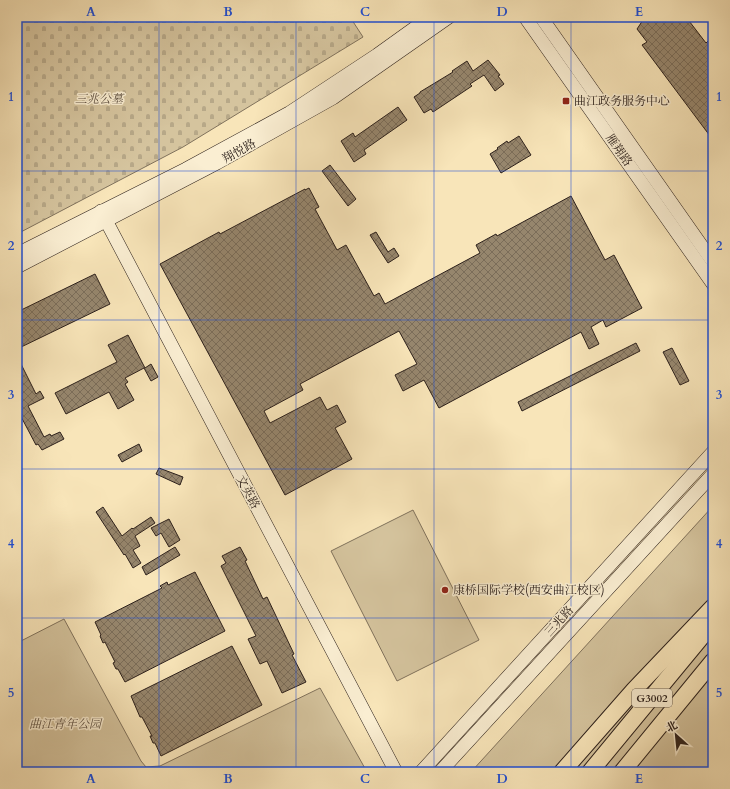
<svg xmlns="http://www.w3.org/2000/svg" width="730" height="789" viewBox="0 0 730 789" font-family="Cardo,'Noto Serif SC',serif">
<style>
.green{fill:#d5c49e;stroke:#80725c}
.cemetery{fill:url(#cemetery-stones);stroke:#80725c}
.building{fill:url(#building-cross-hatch);stroke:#2c201b}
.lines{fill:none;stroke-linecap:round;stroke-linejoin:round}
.secondary-casing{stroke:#2c201b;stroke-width:14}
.highway-casing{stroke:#2c201b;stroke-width:18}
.secondary{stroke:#faeed2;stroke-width:13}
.highway{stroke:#f8e5b9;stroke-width:16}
.grid{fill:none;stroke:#1d4ed8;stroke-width:1;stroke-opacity:0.55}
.poi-dot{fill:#8f2418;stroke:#faeed2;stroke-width:1.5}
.labels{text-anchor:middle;stroke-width:3;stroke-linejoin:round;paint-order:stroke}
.shield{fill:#faeed2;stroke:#6a5e52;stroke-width:1}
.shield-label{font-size:11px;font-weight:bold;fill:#2c201b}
.park-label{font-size:12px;font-style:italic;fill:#5f5142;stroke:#faeed2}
.poi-label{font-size:12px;fill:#2c201b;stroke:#faeed2;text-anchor:start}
.street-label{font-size:12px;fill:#2c201b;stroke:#faeed2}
.neatline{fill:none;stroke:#1d4ed8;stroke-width:1.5}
.grid-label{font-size:13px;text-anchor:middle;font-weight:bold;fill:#1d4ed8}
</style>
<defs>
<pattern id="cemetery-stones" width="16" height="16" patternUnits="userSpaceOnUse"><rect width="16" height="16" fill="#d5c49e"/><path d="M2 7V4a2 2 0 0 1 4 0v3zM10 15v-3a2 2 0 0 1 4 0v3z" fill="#b7a888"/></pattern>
<pattern id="building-cross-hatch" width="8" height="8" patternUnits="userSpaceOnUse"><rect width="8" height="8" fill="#96866d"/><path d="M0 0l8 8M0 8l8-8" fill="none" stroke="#7b6d59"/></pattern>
</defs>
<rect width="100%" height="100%" fill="#f8e5b9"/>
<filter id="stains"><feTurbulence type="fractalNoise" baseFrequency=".005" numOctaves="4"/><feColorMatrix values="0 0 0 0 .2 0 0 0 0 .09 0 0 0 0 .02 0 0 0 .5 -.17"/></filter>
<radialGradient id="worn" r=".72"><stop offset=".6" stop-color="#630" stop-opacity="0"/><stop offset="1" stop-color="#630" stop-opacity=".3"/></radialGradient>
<g class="green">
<path d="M713,506V772H471Z"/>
<path d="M413,510L479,640L397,681L331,551Z"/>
<path d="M64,619L141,761L146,767L160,766L320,688L367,772H17V643Z"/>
</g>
<path class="cemetery" d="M17,17H350L363,37L183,147L17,234Z"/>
<g class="building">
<path d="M645,17H686L706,43L708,41L713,49V140L642,45L647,42L637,29Z"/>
<path d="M488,60L500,75L498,76L504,84L495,91L484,75L470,84L472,86L433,112L431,109L424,113L414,97L420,93V92L453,72L452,71L467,61L473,71Z"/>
<path d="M398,107L407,120L364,150L366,154L354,162L341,141L353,133L355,137Z"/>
<path d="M519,136L531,155L501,173L490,154L498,149L497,148L507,141L508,143Z"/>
<path d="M330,165L356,199L348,206L322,171Z"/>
<path d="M309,188L319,207L315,209L337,250L346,245L374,296L379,293L385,304L480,253L476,245L496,234L497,236L571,196L605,260L614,255L642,308L606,327L603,320L591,327L599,344L589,349L581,332L439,408L424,380L403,391L395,375L417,364L399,331L300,384L303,390L264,411L270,423L320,397L327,410L337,405L346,422L335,428L352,459L285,495L160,264L219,232L220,234L305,189V190Z"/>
<path d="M376,232L388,252L394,248L399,256L388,263L370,235Z"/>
<path d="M95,274L110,304L17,349V312Z"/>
<path d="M128,335L145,368L151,364L158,377L151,381L144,368L125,378L128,382L125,384L134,400L118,409L109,392L66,414L55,393L117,362L108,345Z"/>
<path d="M636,343L640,351L522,411L518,402Z"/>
<path d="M672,348L689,381L680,385L663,352Z"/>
<path d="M17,356L36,394L40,391L44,398L28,406L44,437L50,434L51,436L60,432L64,439L42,450L38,444L36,445L17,409Z"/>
<path d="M139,444L142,451L122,462L118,455Z"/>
<path d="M159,468L183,477L180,485L156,474Z"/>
<path d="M103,507L122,536L132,528L133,529L151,517L155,523L135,536L140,546L133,550L141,563L133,568L125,554L124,555L96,512Z"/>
<path d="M169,519L180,540L169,547L161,533L156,536L151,528Z"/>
<path d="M175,547L180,555L146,575L142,567Z"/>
<path d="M240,547L247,560L245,561L263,599L267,597L294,654L292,655L306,682L282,693L267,661L260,664L248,639L256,636L221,566L226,563L222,556Z"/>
<path d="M195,572L225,631L125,682L118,669H116L113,663L115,662L105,642L103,643L100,636L101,635L95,622L162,588L160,586L167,582L168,585Z"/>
<path d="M232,646L262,705L161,756L155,743H153L150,736H152L142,717H140L131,696Z"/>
</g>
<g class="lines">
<defs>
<g id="secondary">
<path d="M525,17L713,284"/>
<path d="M541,17L713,262"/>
<path d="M101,211L396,772"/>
<path d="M17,254L186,169L289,113L377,55L430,17"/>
<path d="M17,267L217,163L333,98L449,17"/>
<path d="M421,772L713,452"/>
<path d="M440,772L713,474"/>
</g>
<g id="highway">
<path d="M562,772L634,690L713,607"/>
<path d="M590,772L713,623"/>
<path d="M622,772L713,661"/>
</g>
</defs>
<use href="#secondary" class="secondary-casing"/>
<use href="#highway" class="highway-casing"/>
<use href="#secondary" class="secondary"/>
<use href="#highway" class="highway"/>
</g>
<path class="grid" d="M159,17V772M296,17V772M434,17V772M571,17V772M17,171H713M17,320H713M17,469H713M17,618H713"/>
<g class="poi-dot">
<rect x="562" y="97" width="8" height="8" rx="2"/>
<circle cx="445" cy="590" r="4"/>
</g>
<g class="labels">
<rect class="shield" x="632" y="689" width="40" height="18" rx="3"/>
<g class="shield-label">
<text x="652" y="702">G3002</text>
</g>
<g class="park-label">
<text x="99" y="103">三兆公墓</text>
<text x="65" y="728">曲江青年公园</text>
</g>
<g class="poi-label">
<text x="574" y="105">曲江政务服务中心</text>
<text x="453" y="594">康桥国际学校(西安曲江校区)</text>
</g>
<g class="street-label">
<text transform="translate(619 150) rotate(55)" y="4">雁翔路</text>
<text transform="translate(239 151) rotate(-29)" y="4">翔悦路</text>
<text transform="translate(248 492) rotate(62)" y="4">文英路</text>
<text transform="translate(559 621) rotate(-48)" y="4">三兆路</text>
</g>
</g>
<rect width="730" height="789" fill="none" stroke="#f8e5b9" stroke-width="44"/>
<g transform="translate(676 735) rotate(333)" stroke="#faeed2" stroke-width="3" paint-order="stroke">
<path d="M0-3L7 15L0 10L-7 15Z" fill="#2c201b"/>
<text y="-6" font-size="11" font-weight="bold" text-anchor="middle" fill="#2c201b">北</text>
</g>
<rect x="22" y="22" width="686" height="745" class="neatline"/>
<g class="grid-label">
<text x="91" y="16">A</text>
<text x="228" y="16">B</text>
<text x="365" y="16">C</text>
<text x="502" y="16">D</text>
<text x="639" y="16">E</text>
<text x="11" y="101">1</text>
<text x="719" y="101">1</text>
<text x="11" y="250">2</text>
<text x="719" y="250">2</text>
<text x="11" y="399">3</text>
<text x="719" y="399">3</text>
<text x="11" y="548">4</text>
<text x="719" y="548">4</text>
<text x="11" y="697">5</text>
<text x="719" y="697">5</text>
<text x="91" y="783">A</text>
<text x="228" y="783">B</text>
<text x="365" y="783">C</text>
<text x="502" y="783">D</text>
<text x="639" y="783">E</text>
</g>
<rect width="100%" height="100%" filter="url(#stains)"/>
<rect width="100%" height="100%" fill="url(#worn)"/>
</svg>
